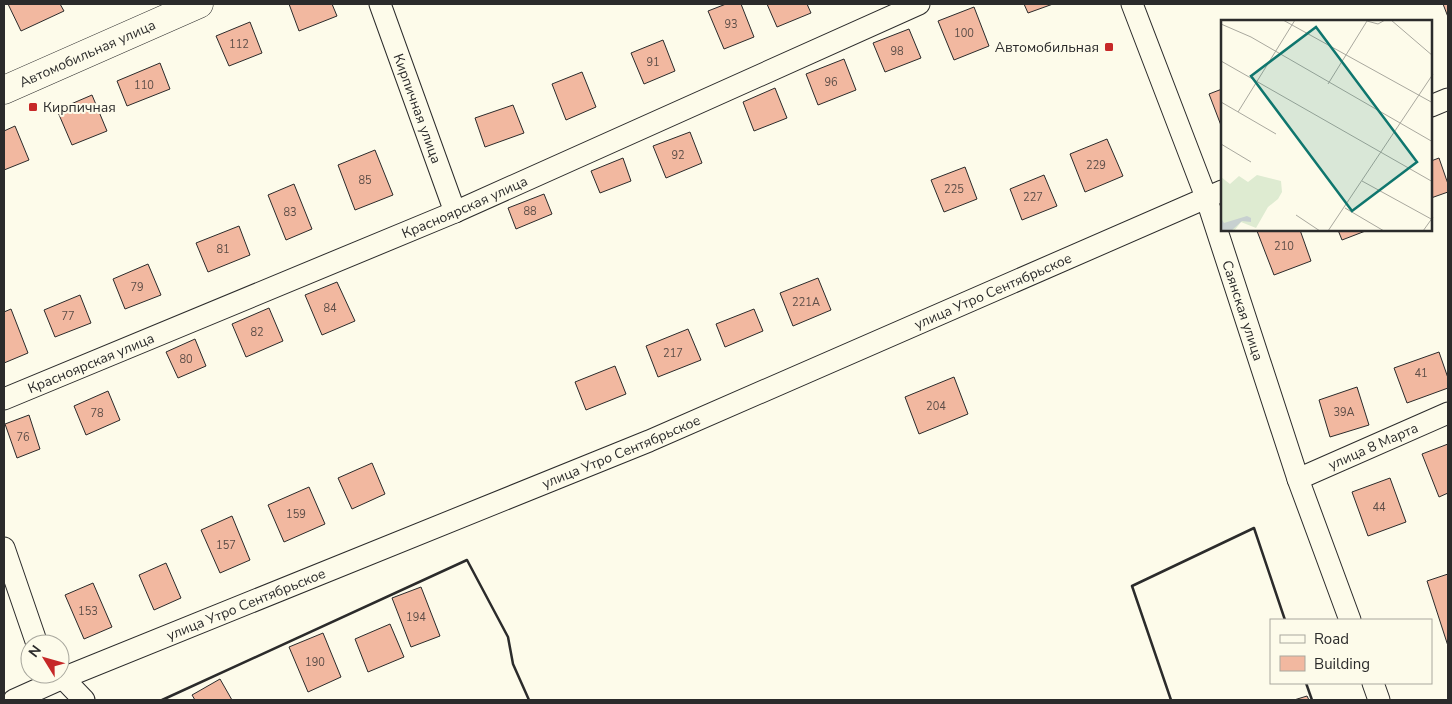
<svg xmlns="http://www.w3.org/2000/svg" width="1452" height="704" viewBox="0 0 1452 704" font-family="'Nunito Sans',sans-serif">
<style>
.building{fill:#f2b8a0;stroke:#2b2b2b}
.lines{fill:none;stroke-linecap:round;stroke-linejoin:round}
.minor-casing{stroke:#2b2b2b;stroke-width:23}
.tertiary-casing{stroke:#2b2b2b;stroke-width:29}
.minor{stroke:#fdfbea;stroke-width:21}
.tertiary{stroke:#fdfbea;stroke-width:28}
.wall{stroke:#2b2b2b;stroke-width:2.5}
.poi-dot{fill:#c62828;stroke:#fdfbea;stroke-width:2}
.labels{text-anchor:middle;stroke-width:4;stroke-linejoin:round;paint-order:stroke}
.number-label{font-size:11px;fill:#5d4e48}
.poi-label{font-size:14px;fill:#2b2b2b;stroke:#fdfbea;text-anchor:end}
.street-label{font-size:14px;fill:#2b2b2b;stroke:#fdfbea}
.inset-road{fill:none;stroke:#a9a89e;stroke-width:1}
.view{fill:#0f766e;fill-opacity:0.15;stroke:#0f766e;stroke-width:2.5}
.inset-edge{fill:none;stroke:#2b2b2b;stroke-width:2.5}
</style>
<rect width="100%" height="100%" fill="#fdfbea"/>
<g class="building">
<path d="M8,4H60L64,11L21,31Z"/>
<path d="M289,4H332L337,16L299,31Z"/>
<path d="M726,4H741L754,37L724,49L708,11Z"/>
<path d="M767,4H807L811,13L777,27Z"/>
<path d="M1024,4H1053L1028,13Z"/>
<path d="M1443,4H1448V17Z"/>
<path d="M974,7L989,46L954,60L938,21Z"/>
<path d="M250,22L262,53L229,66L216,36Z"/>
<path d="M909,29L921,58L885,72L873,43Z"/>
<path d="M663,40L675,71L644,84L631,53Z"/>
<path d="M844,59L856,90L818,105L806,74Z"/>
<path d="M160,63L170,89L127,106L117,81Z"/>
<path d="M582,72L596,107L566,120L552,84Z"/>
<path d="M775,88L787,118L754,131L743,102Z"/>
<path d="M1222,89V128L1209,94Z"/>
<path d="M92,95L107,131L72,145L57,110Z"/>
<path d="M513,105L524,133L485,147L475,118Z"/>
<path d="M15,126L29,160L4,170V131Z"/>
<path d="M690,132L702,163L666,178L653,146Z"/>
<path d="M1107,139L1123,176L1085,192L1070,154Z"/>
<path d="M375,150L393,195L355,210L338,165Z"/>
<path d="M623,158L631,181L600,193L591,171Z"/>
<path d="M1439,158L1448,184V192L1431,198V161Z"/>
<path d="M965,167L977,199L944,212L931,180Z"/>
<path d="M1044,175L1057,206L1022,220L1010,189Z"/>
<path d="M294,184L312,229L286,240L268,195Z"/>
<path d="M544,194L552,214L516,229L508,208Z"/>
<path d="M239,226L250,255L208,272L196,243Z"/>
<path d="M1300,230L1311,261L1274,275L1257,231Z"/>
<path d="M1338,230H1368L1342,240Z"/>
<path d="M148,264L161,295L125,309L113,279Z"/>
<path d="M818,278L831,310L793,326L780,293Z"/>
<path d="M337,282L355,321L322,335L305,295Z"/>
<path d="M80,295L91,323L55,337L44,310Z"/>
<path d="M269,308L283,341L246,357L232,324Z"/>
<path d="M11,309L28,353L4,363V312Z"/>
<path d="M754,309L763,331L725,347L716,324Z"/>
<path d="M688,329L701,360L658,377L646,346Z"/>
<path d="M195,339L206,366L178,378L166,352Z"/>
<path d="M1439,352L1448,378V388L1407,403L1394,368Z"/>
<path d="M615,366L626,394L586,410L575,382Z"/>
<path d="M954,377L968,414L919,434L905,397Z"/>
<path d="M1357,387L1369,425L1330,437L1319,400Z"/>
<path d="M108,391L120,420L86,435L74,406Z"/>
<path d="M29,415L40,449L17,458L5,424Z"/>
<path d="M1448,444V493L1439,497L1422,454Z"/>
<path d="M372,463L385,494L352,509L338,478Z"/>
<path d="M1390,478L1406,522L1368,536L1352,492Z"/>
<path d="M309,487L325,524L284,542L268,505Z"/>
<path d="M232,516L250,560L220,573L201,530Z"/>
<path d="M166,563L181,598L154,610L139,575Z"/>
<path d="M1448,574V646L1427,581Z"/>
<path d="M93,583L112,627L84,639L65,595Z"/>
<path d="M421,587L440,636L411,647L392,598Z"/>
<path d="M390,624L404,657L368,672L355,639Z"/>
<path d="M323,633L341,677L308,692L289,647Z"/>
<path d="M220,679L232,700H195L192,695Z"/>
<path d="M1307,696L1309,700H1294Z"/>
</g>
<g class="lines">
<defs>
<g id="minor">
<path id="s1" d="M380,4L455,212"/>
<path id="s2" d="M1132,4L1206,197L1298,479L1350,620"/>
<path d="M1431,106L1448,99"/>
<path id="s3" d="M4,399L455,212L919,4"/>
<path id="s4" d="M1298,479L1448,413"/>
<path d="M4,548L37,644"/>
<path d="M59,674L84,700"/>
<path d="M1373,683L1379,700"/>
<path id="s5" d="M14,700L63,678L649,441L1222,191"/>
</g>
<g id="tertiary">
<path id="s6" d="M4,90L199,4"/>
</g>
</defs>
<use href="#minor" class="minor-casing"/>
<use href="#tertiary" class="tertiary-casing"/>
<use href="#minor" class="minor"/>
<use href="#tertiary" class="tertiary"/>
<g class="wall">
<path d="M1306,683L1312,700"/>
<path d="M162,700L467,560L508,637L513,664L529,700"/>
<path d="M1171,700L1132,586L1254,528L1285,620"/>
</g>
</g>
<g class="poi-dot">
<rect x="1104" y="42" width="10" height="10" rx="2.5"/>
<rect x="28" y="102" width="10" height="10" rx="2.5"/>
</g>
<g class="labels">
<g class="number-label">
<text x="731" y="28">93</text>
<text x="964" y="37">100</text>
<text x="239" y="48">112</text>
<text x="897" y="55">98</text>
<text x="653" y="66">91</text>
<text x="831" y="86">96</text>
<text x="144" y="89">110</text>
<text x="678" y="159">92</text>
<text x="1096" y="169">229</text>
<text x="365" y="184">85</text>
<text x="954" y="193">225</text>
<text x="1033" y="201">227</text>
<text x="530" y="215">88</text>
<text x="290" y="216">83</text>
<text x="1284" y="250">210</text>
<text x="223" y="253">81</text>
<text x="137" y="291">79</text>
<text x="806" y="306">221А</text>
<text x="330" y="312">84</text>
<text x="68" y="320">77</text>
<text x="257" y="336">82</text>
<text x="673" y="357">217</text>
<text x="186" y="363">80</text>
<text x="1421" y="377">41</text>
<text x="936" y="410">204</text>
<text x="1344" y="416">39А</text>
<text x="97" y="417">78</text>
<text x="23" y="441">76</text>
<text x="1379" y="511">44</text>
<text x="296" y="518">159</text>
<text x="226" y="549">157</text>
<text x="88" y="615">153</text>
<text x="416" y="621">194</text>
<text x="315" y="666">190</text>
</g>
<g class="poi-label">
<text x="1099" y="52">Автомобильная</text>
<text x="43" y="112" text-anchor="start">Кирпичная</text>
</g>
<g class="street-label">
<text dy="5" stroke="none"><textPath href="#s6" startOffset="91">Автомобильная улица</textPath></text>
<text dy="5" stroke="none"><textPath href="#s1" startOffset="111">Кирпичная улица</textPath></text>
<text dy="5" stroke="none"><textPath href="#s3" startOffset="499">Красноярская улица</textPath></text>
<text dy="5" stroke="none"><textPath href="#s5" startOffset="1061">улица Утро Сентябрьское</textPath></text>
<text dy="5" stroke="none"><textPath href="#s2" startOffset="326">Саянская улица</textPath></text>
<text dy="5" stroke="none"><textPath href="#s3" startOffset="94">Красноярская улица</textPath></text>
<text dy="5" stroke="none"><textPath href="#s4" startOffset="82">улица 8 Марта</textPath></text>
<text dy="5" stroke="none"><textPath href="#s5" startOffset="656">улица Утро Сентябрьское</textPath></text>
<text dy="5" stroke="none"><textPath href="#s5" startOffset="251">улица Утро Сентябрьское</textPath></text>
</g>
</g>
<g transform="translate(1221 20)">
<rect width="211" height="211" fill="#fdfbea"/>
<path d="M36,155L60,161L61,172L57,179L47,187L35,208L20,202L13,211H0V157L9,164L18,156L27,162Z" fill="#deebd1"/>
<path d="M26,196L30,198V202L21,201L10,211H0V198L3,203Z" fill="#c7d0d0"/>
<path class="inset-road" d="M62,0L212,83M170,0L212,36M146,1L157,4L164,0M0,4L30,17L212,122M0,41L212,162M107,64L146,1M0,82L55,114M17,92L74,0M0,124L30,142M141,161L212,200M124,188L163,211M75,195L99,211M107,211L212,54M202,211L212,197"/>
<path class="view" d="M95,7L196,142L131,191L30,56Z"/>
<rect width="211" height="211" class="inset-edge"/>
</g>
<rect width="1452" height="704" fill="none" stroke="#2b2b2b" stroke-width="10"/>
<rect x="1270" y="619" width="162" height="65" fill="#fdfbea" stroke="#a9a89e"/>
<rect x="1280" y="635" width="25" height="8" fill="#fdfbea" stroke="#a9a89e"/>
<text x="1314" y="644" font-size="15" fill="#2b2b2b">Road</text>
<rect x="1280" y="656" width="25" height="15" fill="#f2b8a0" stroke="#a9a89e"/>
<text x="1314" y="669" font-size="15" fill="#2b2b2b">Building</text>
<g transform="translate(45 659) rotate(307)"><circle r="24" fill="#fdfbea" stroke="#a9a89e"/>
<path d="M0-4L9 19L0 12L-9 19Z" fill="#c62828"/>
<text y="-8" font-size="14" font-weight="bold" text-anchor="middle" fill="#2b2b2b">N</text>
</g>
</svg>
